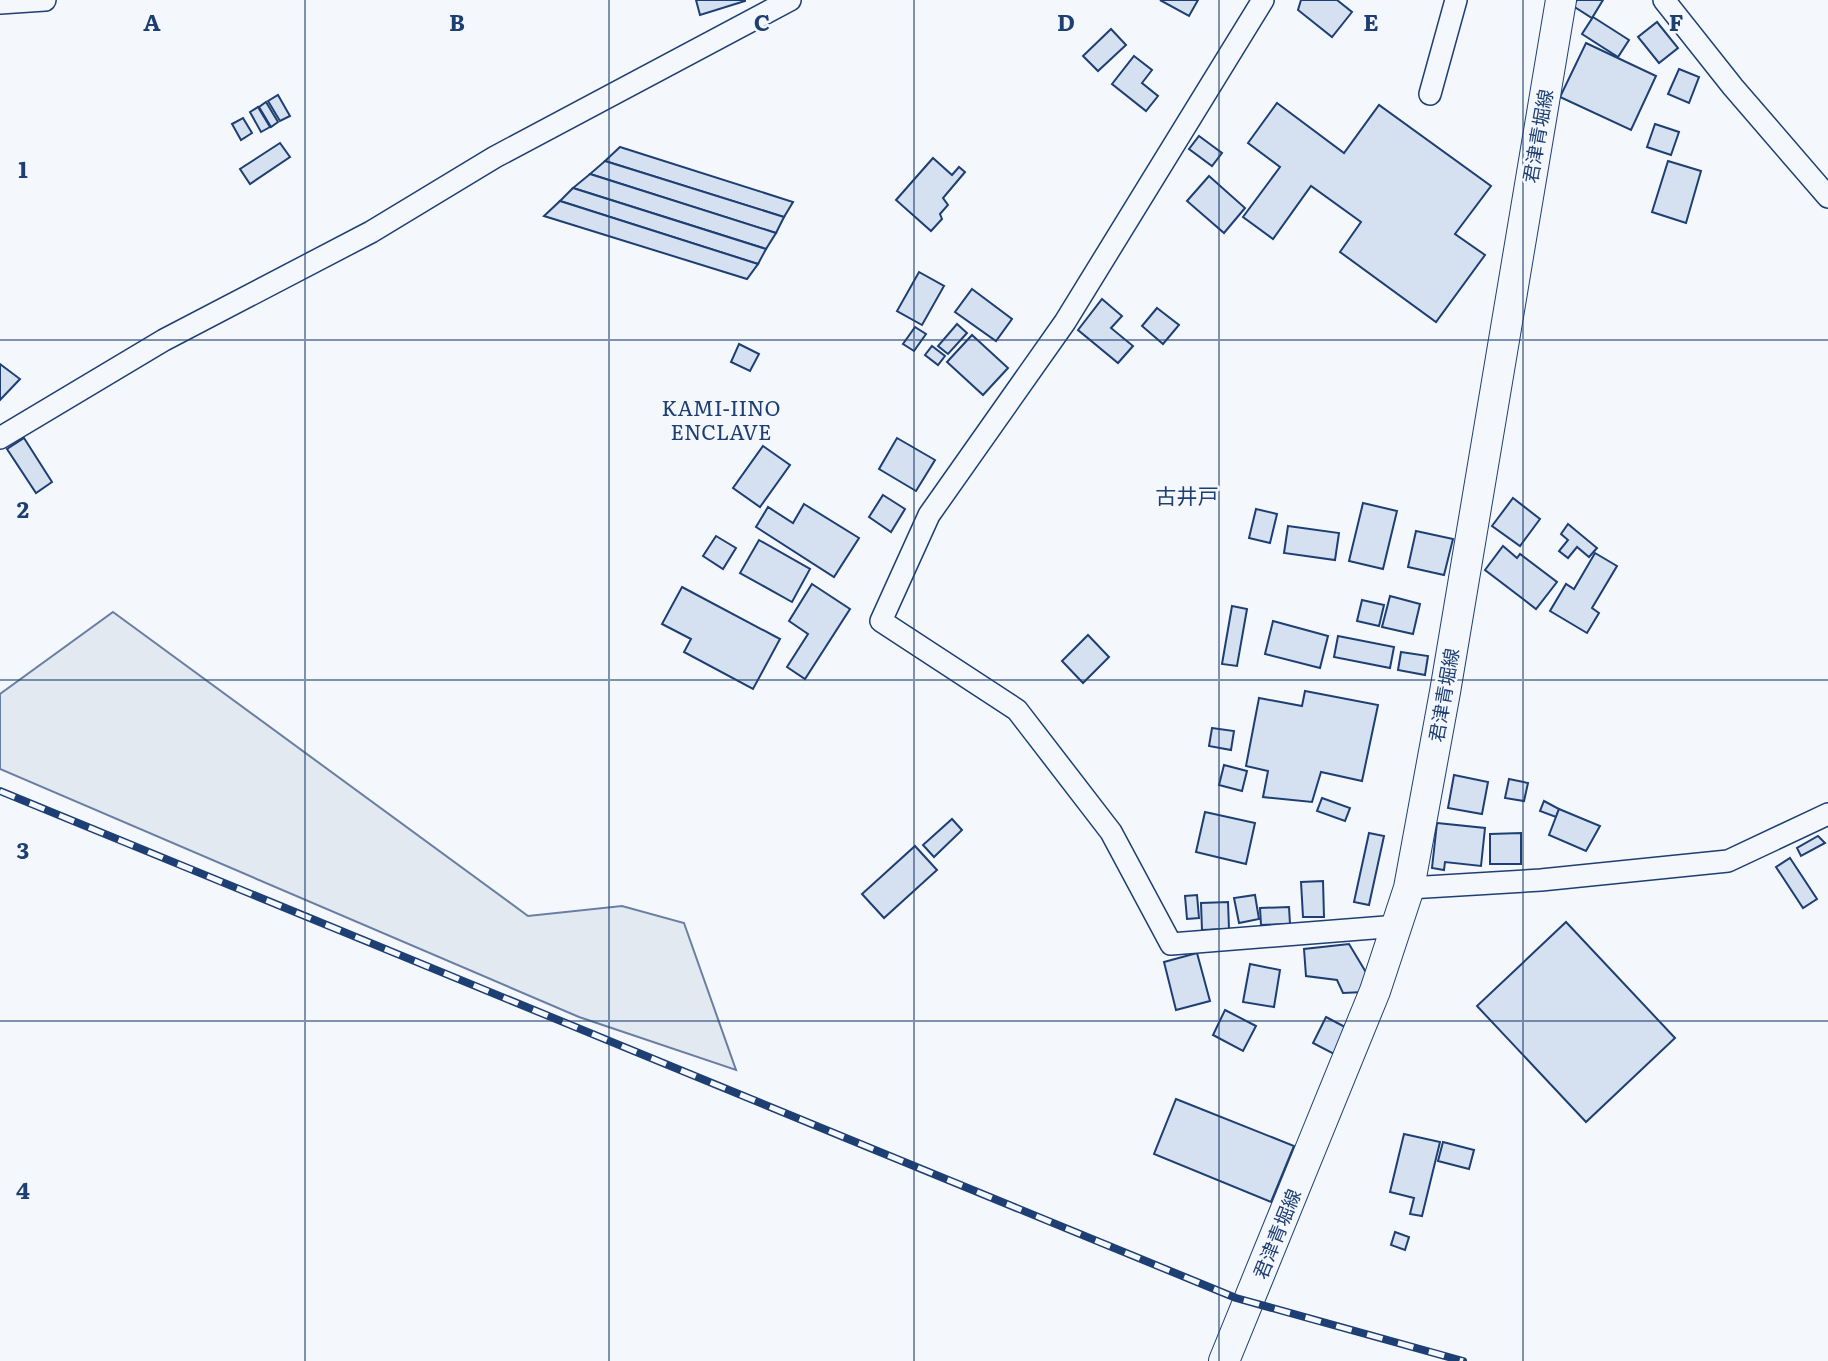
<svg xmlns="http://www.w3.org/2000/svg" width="1828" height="1361" viewBox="0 0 1828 1361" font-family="Literata,'Noto Sans JP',serif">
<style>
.green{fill:#e3e9f0;stroke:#687fa3;stroke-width:2}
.building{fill:#d5e0f0;stroke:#1d3f73;stroke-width:2}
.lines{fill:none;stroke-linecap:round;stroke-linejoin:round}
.street-casing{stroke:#1d3f73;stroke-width:24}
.secondary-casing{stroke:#1d3f73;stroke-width:32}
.street{stroke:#f4f7fb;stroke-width:21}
.secondary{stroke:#f4f7fb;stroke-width:30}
.rail-casing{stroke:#1d3f73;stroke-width:8}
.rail{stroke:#f4f7fb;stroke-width:5;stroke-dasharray:16;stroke-linecap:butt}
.grid{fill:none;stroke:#1d3f73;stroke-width:2;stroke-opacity:0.55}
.labels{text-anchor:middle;stroke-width:5;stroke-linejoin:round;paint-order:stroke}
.street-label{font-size:19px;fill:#1d3f73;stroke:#f4f7fb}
.neighbourhood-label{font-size:21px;fill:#1d3f73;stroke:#f4f7fb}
.grid-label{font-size:23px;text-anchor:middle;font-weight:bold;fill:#1d3f73;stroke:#f4f7fb;stroke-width:5;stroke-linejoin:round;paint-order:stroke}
</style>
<rect width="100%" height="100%" fill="#f4f7fb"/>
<path class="green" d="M113,612L528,916L622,906L684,923L736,1070L579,1017L0,769V694Z"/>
<g class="building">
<path d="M696,0H745V1L700,15Z"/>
<path d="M1160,0H1198L1189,16Z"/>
<path d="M1301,0H1337L1352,12L1332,37L1298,10Z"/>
<path d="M1577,0H1603L1592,18L1573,6Z"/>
<path d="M1593,17L1629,40L1618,57L1582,34Z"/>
<path d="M1657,22L1678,48L1659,63L1638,37Z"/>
<path d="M1111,29L1126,45L1098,71L1083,56Z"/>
<path d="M1586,43L1656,76L1631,130L1560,97Z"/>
<path d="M1134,56L1152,70L1142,83L1158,96L1146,111L1112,84Z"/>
<path d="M1679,69L1699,77L1689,103L1668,94Z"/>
<path d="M278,95L290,116L280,121L268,101Z"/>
<path d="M266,102L278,122L271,127L259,107Z"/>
<path d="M1277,103L1344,153L1379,105L1491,186L1455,234L1485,255L1436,322L1340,252L1361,222L1311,186L1273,239L1243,217L1280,167L1248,143Z"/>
<path d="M258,107L270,127L261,132L250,112Z"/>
<path d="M243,118L252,133L241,140L232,124Z"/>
<path d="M1655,124L1679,132L1671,155L1647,147Z"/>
<path d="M1199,136L1222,153L1212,166L1189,149Z"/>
<path d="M280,143L290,157L250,184L240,169Z"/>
<path d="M620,147L793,202L784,217L605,161Z"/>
<path d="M933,158L952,175L959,167L965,172L943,198L948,205L940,214L942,219L931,231L896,200Z"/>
<path d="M605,161L784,217L776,233L590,174Z"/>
<path d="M1668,161L1701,171L1686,223L1652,212Z"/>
<path d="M590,174L776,233L766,249L573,188Z"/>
<path d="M1209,176L1245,208L1224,233L1187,201Z"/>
<path d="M573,188L766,249L758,264L560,201Z"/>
<path d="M560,201L758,264L747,279L544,216Z"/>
<path d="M919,272L944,286L922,325L897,311Z"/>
<path d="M972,289L1012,319L996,341L955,312Z"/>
<path d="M1102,299L1122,316L1111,328L1133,346L1118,363L1078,330Z"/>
<path d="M1157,308L1179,325L1163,344L1142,326Z"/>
<path d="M957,324L967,333L948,354L938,346Z"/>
<path d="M915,327L926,334L914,351L903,344Z"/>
<path d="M972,335L1008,368L983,395L947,362Z"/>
<path d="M739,344L759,354L750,371L731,362Z"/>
<path d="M932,346L945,356L938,365L925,355Z"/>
<path d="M0,364L20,379L0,400Z"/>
<path d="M24,438L52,482L36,493L7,449Z"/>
<path d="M897,438L935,460L916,491L879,469Z"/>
<path d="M763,446L790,465L760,507L733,488Z"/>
<path d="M883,495L905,509L891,532L869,517Z"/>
<path d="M1513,498L1540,519L1520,546L1492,526Z"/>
<path d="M1363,503L1397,511L1383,569L1349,561Z"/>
<path d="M804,504L859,538L834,577L756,527L768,507L793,523Z"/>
<path d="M1256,509L1277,514L1270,543L1249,538Z"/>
<path d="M1568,524L1597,548L1589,557L1577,547L1568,558L1559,551L1568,540L1561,534Z"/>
<path d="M1288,526L1339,533L1335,560L1284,553Z"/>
<path d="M1416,531L1453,539L1444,575L1408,567Z"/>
<path d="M716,536L736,548L723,569L703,556Z"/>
<path d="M759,540L810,569L792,602L740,573Z"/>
<path d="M1503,546L1517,558L1520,554L1557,582L1536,609L1485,570Z"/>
<path d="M1595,553L1617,566L1592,608L1599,613L1587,633L1550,611L1566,584L1574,589Z"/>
<path d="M812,584L850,609L805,679L787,667L808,634L789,621Z"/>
<path d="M682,587L780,639L753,689L684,652L691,639L662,624Z"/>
<path d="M1390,596L1420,604L1413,634L1382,627Z"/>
<path d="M1362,600L1384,605L1379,626L1357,621Z"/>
<path d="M1232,606L1247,609L1237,666L1222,664Z"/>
<path d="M1273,621L1328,636L1320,668L1265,654Z"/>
<path d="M1088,635L1109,657L1083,683L1062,661Z"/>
<path d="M1338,636L1394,647L1390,668L1334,657Z"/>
<path d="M1401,652L1428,656L1425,675L1398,670Z"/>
<path d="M1305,691L1378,705L1362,781L1321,772L1312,802L1263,797L1268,771L1246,766L1259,698L1302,706Z"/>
<path d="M1212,728L1234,731L1231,750L1209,746Z"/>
<path d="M1224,765L1247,771L1242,791L1219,785Z"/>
<path d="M1454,775L1488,782L1482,814L1448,808Z"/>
<path d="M1509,779L1528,783L1524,801L1505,798Z"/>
<path d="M1322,798L1350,808L1345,821L1317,811Z"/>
<path d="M1544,801L1559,809L1556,817L1540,811Z"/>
<path d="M1559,809L1600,826L1586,851L1549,835Z"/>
<path d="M1205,812L1255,823L1246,864L1196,852Z"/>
<path d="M952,819L962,830L934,857L923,845Z"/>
<path d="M1437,823L1485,828L1481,866L1445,862L1444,870L1432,868Z"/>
<path d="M1369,833L1384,836L1369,905L1354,902Z"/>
<path d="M1521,833V864H1490V834Z"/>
<path d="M1818,836L1825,843L1801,856L1797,848Z"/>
<path d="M915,846L937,870L884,918L862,894Z"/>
<path d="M1790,858L1817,899L1803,908L1776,867Z"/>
<path d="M1323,881L1324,917H1303L1301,882Z"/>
<path d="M1197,895L1199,918L1187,919L1185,896Z"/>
<path d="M1255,895L1259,919L1239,923L1234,898Z"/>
<path d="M1228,902L1229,929L1202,930L1201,903Z"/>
<path d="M1289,907L1290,924L1261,925L1260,908Z"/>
<path d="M1566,922L1675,1038L1586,1122L1477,1006Z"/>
<path d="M1349,944L1367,974L1364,992L1343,993L1337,980L1306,976L1304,949Z"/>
<path d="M1197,953L1210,1001L1176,1010L1164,962Z"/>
<path d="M1250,964L1280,970L1274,1007L1243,1002Z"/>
<path d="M1225,1010L1256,1026L1243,1051L1213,1035Z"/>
<path d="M1326,1017L1347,1028L1334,1054L1313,1043Z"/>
<path d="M1176,1099L1294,1146L1271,1202L1154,1154Z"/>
<path d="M1404,1134L1440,1142L1422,1216L1410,1214L1414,1198L1390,1192Z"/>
<path d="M1443,1142L1474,1150L1469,1169L1438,1161Z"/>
<path d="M1395,1232L1409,1237L1405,1250L1391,1245Z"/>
</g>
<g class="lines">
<defs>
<g id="street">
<path d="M1263,0L1065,322L929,515L881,621L1017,710L1111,832L1171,944L1398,926"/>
<path d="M1664,0L1733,87L1828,197"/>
<path d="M0,3L45,0"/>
<path d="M1430,94L1456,0"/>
<path d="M0,438L164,340L371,232L495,157L790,0"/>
<path d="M1409,888L1541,880L1728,861L1828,814"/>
</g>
<path id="secondary" d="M1224,1361L1375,991L1409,888L1445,692L1561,0"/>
</defs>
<use href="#street" class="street-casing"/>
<use href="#secondary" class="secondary-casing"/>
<use href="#street" class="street"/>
<use href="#secondary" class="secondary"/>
<defs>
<path id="rail" d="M0,791L1236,1298L1463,1361"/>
</defs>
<use href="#rail" class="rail-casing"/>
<use href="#rail" class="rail"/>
</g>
<path class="grid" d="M305,0V1361M609,0V1361M914,0V1361M1219,0V1361M1523,0V1361M0,340H1828M0,680H1828M0,1021H1828"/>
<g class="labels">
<g class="street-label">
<text transform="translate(1538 136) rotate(-80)" y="7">君津青堀線</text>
<text transform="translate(1444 695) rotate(-80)" y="7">君津青堀線</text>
<text transform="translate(1277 1234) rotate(-68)" y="7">君津青堀線</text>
</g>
<g class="neighbourhood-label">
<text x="721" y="416">KAMI-IINO<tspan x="721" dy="24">ENCLAVE</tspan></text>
<text x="1187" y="504">古井戸</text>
</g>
</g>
<g class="grid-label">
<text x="152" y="31">A</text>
<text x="457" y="31">B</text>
<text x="762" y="31">C</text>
<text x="1066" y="31">D</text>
<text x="1371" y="31">E</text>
<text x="1676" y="31">F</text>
<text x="23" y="178">1</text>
<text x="23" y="518">2</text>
<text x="23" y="859">3</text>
<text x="23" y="1199">4</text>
</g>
</svg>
